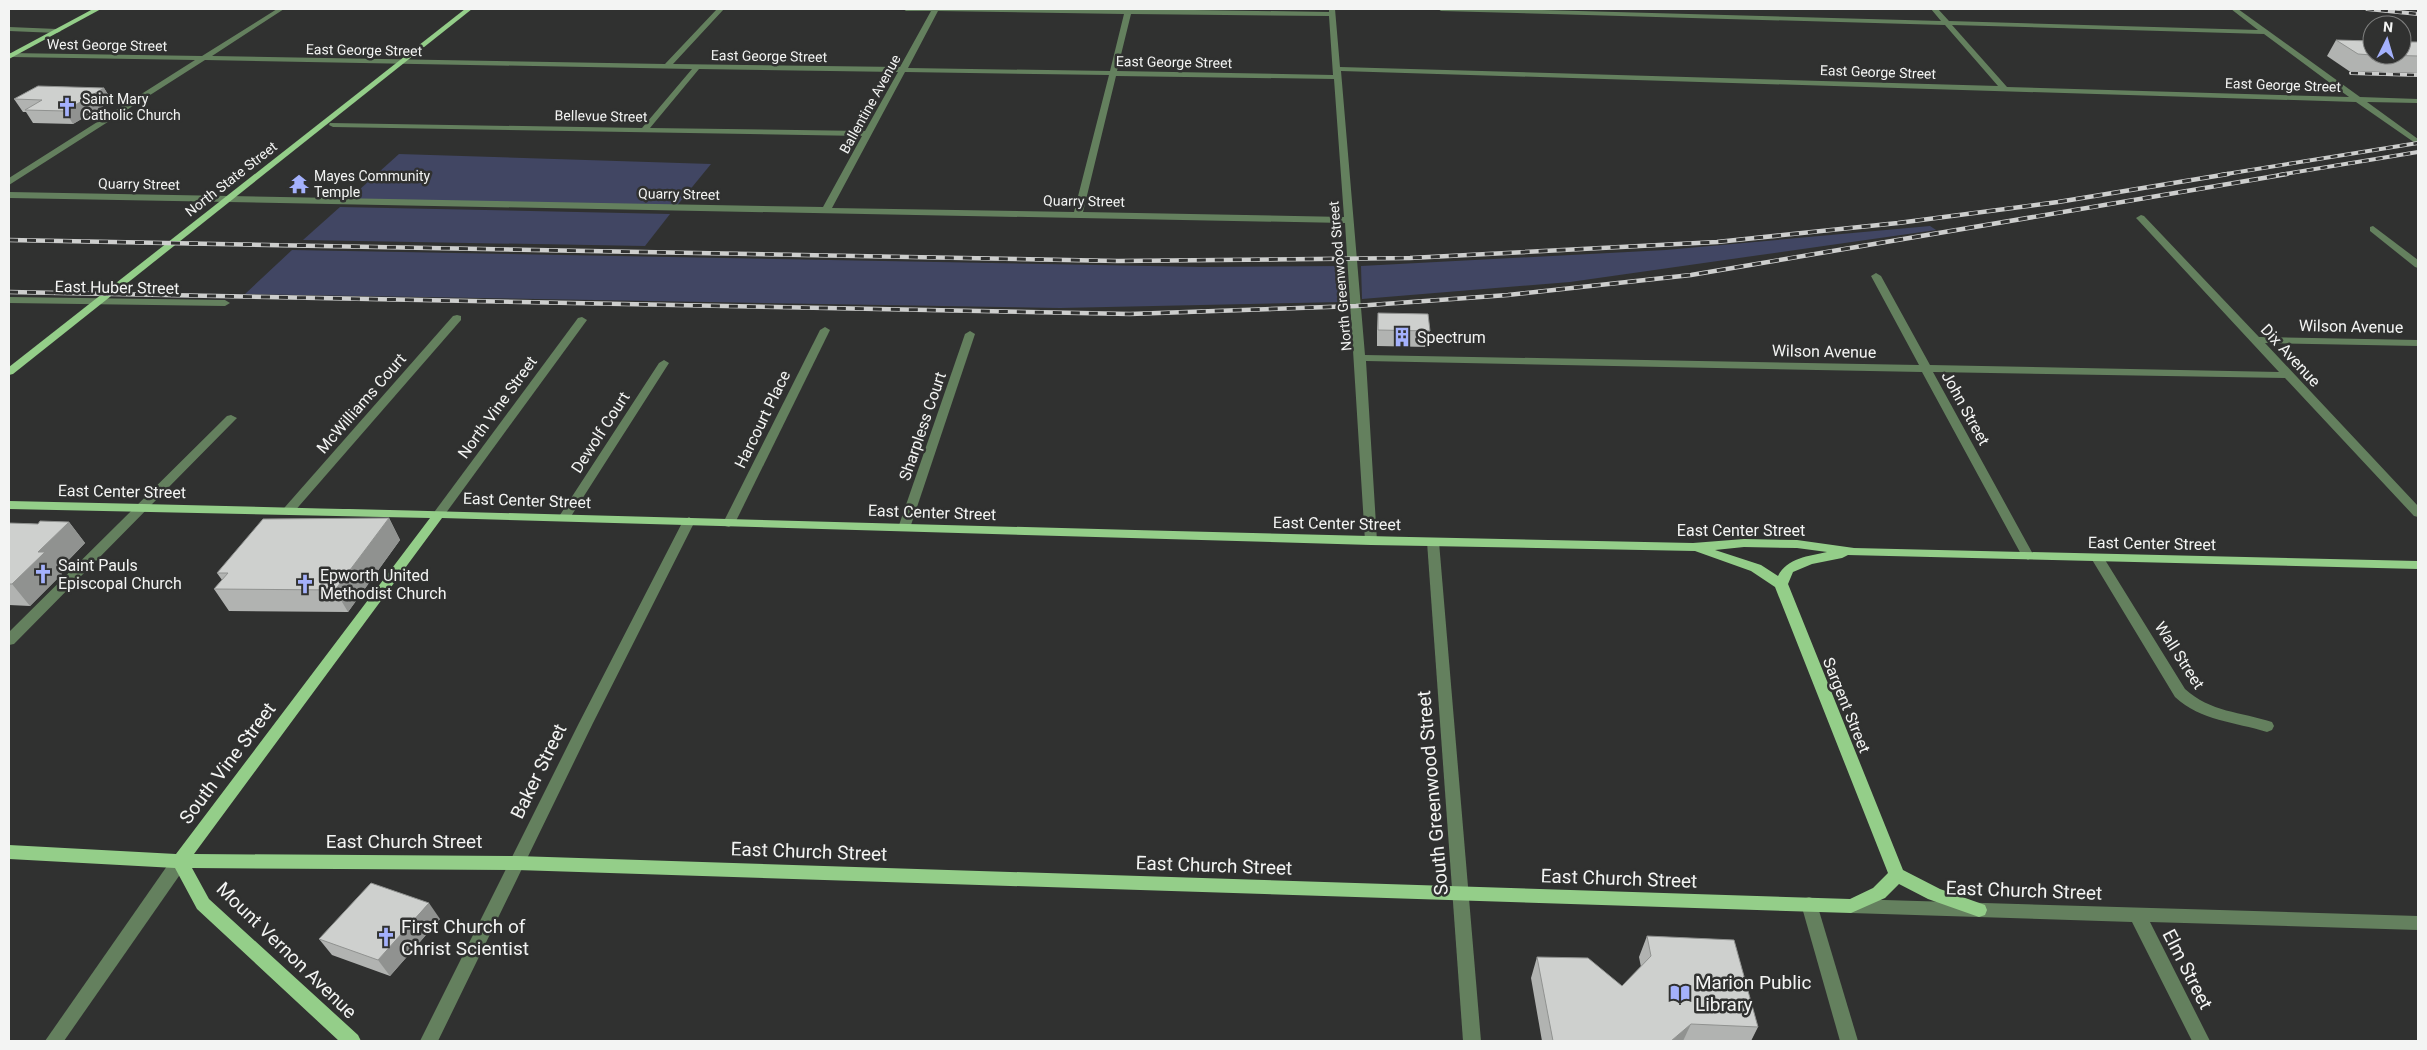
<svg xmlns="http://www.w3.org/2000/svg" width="2427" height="1050" viewBox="0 0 2427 1050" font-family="Roboto,sans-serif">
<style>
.green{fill:#414663}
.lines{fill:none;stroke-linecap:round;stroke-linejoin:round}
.minor{fill:#64805e;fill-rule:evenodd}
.major{fill:#94ce89;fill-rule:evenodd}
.rail-far1-casing{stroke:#cdcecd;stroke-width:4}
.rail-casing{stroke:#cdcecd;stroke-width:4.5}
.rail-far1{stroke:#303130;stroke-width:2.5;stroke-dasharray:7;stroke-linecap:butt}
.rail{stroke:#303130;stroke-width:3;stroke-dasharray:9;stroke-linecap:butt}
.wall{fill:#b1b3b1}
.shaded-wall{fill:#909290}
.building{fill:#ced0ce;stroke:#909290}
.labels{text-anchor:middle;stroke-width:5;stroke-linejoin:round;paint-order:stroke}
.far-street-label{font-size:14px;fill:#f3f4f3;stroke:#303130}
.far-poi-label{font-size:14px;fill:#f3f4f3;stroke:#303130;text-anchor:start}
.street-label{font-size:16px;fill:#f3f4f3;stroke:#303130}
.poi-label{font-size:16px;fill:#f3f4f3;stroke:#303130;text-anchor:start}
.near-street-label{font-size:19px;fill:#f3f4f3;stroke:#303130}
.near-poi-label{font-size:19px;fill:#f3f4f3;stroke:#303130;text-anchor:start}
</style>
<rect width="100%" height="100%" fill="#303130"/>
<g class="green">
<path d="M399,154L711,164L675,208L349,199Z"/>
<path d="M340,207L670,214L645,246L303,240Z"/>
<path d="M1930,226L1936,230L1570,282L1362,299L1361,266L1666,250Z"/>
<path d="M292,250L1202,267L1342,266L1343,302L1060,308L245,294Z"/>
</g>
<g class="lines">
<g class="minor">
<path d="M277,9H284L212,56L665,64L717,9H724L673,64L900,67L931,11H906L903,9H1132L1329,12V9H1335L1340,67L1998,86L1945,25L1441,11L1438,9H1506L1941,21L1931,9H1938L1949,21L2258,30L2231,9H2238L2360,97L2418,99V103L2367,102L2418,139V145L2356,102L1341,71L1365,355L1919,365L1871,276L1876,273L1881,276L1930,365L2279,372L2138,220L2136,218L2141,215L2144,216L2259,337L2418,340V346L2265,343L2418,506V517L2414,516L2285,378L1933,372L2034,556L2028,560L2022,556L1922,372L1366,361L1377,541L1371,545L1365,541L1345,223L9,198V192L823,207L862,136L333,127L329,125L330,123L642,128L692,69L205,60L9,185V178L195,60L12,57H9V53L202,56ZM938,11L1124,14L1110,71L908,68ZM1131,14L1329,16L1333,75L1117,71ZM1952,25L2264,34L2349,97L2007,87ZM699,69L898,72L865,131L650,128ZM905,72L1109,75L1074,212L832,208ZM1116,76L1334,79L1344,217L1083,212Z"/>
<path d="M9,27L57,29L61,31L57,33L9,31Z"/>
<path d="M2373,226L2418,260V268L2415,267L2370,231V227Z"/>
<path d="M9,297L225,300L230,303L225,306L9,303Z"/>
<path d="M457,315L461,316V320L293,513H285L283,510L285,507L453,316Z"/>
<path d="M582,317L587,320L443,517H435L433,514L435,511L578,318Z"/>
<path d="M825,327L830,330L735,523L729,527L725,526L723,523L820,330Z"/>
<path d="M970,331L975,334L910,528L908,531H900L898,528L965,334Z"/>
<path d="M664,360L669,363L568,521H560L558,518L560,515L659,363Z"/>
<path d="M231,415L237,418L235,420L14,644L9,645V632L227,416Z"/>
<path d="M689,517L695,521L593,723L438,1041H420L579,723L683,521Z"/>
<path d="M1433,538L1439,542L1481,1041H1463L1427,542Z"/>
<path d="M2097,554L2102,555L2185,689C2210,712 2241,712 2272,722L2274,726L2272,730L2267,732C2235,722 2201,721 2175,697L2091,558Z"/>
<path d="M180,854L186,856L188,861L186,866L64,1041H45L174,856Z"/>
<path d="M1809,897L1815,899L1817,904L1858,1041H1840L1801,904L1803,899Z"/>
<path d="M1851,899L2418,916V930L2150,922L2210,1041H2192L2132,922L1851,913L1845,911L1843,906L1845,901Z"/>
</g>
<g class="major">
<path d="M93,9H101L9,59V54Z"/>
<path d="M465,9H472L13,374L9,375V367Z"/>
<path d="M9,501C570,513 1132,532 1693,543L1744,539L1797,540L1854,548L2418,561V569L1848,555L1842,558L1812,564L1793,572L1788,584L1903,870L1940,889L1985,905L1987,910L1985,915L1979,917L1928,899L1899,884L1885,898L1851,913L517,870L192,868L209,899L358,1035L361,1041H339L197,909L175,868L9,859V845L176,854L430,518L9,509ZM442,518L1371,545L1695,551L1751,571L1775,587L1888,873L1873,888L1850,899L517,856L194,854ZM1744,547L1797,548L1827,552C1809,556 1787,558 1778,576L1761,565L1715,550Z"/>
</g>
<defs>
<g id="rail-far1">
<path d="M2367,9L2418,14"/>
<path d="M2351,73L2418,75"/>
<path d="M2220,175L2418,143"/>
<path d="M2279,175L2418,152"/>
</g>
<g id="rail">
<path d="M9,240L1118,261L1410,258L1717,242L1898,223L2058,202L2228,174"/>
<path d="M9,292L1130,314L1356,306L1508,295L1691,275L2287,174"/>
</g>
</defs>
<use href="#rail-far1" class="rail-far1-casing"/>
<use href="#rail" class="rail-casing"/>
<use href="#rail-far1" class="rail-far1"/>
<use href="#rail" class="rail"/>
</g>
<g class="wall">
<path d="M2336,40L2418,42V73L2349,71L2327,56Z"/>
<path d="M104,88L112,101L73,124L33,123L26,112H23L14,99Z"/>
<path d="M1378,313L1430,331L1428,347L1377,346V328Z"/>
<path d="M389,518L400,540L348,612L229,611L214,589L222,580L217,573Z"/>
<path d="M69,522L85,543L59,570L62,574L30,606L9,605V523L38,524Z"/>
<path d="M440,919L390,976L332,955L319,939Z"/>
<path d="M1647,936L1758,1027L1751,1041H1542L1531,978L1537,957L1622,986L1641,967L1639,957Z"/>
</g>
<g class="shaded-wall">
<path d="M104,88L112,101L73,124L65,111Z"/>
<path d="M389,518L400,540L348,612L335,590Z"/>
<path d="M69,522L85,543L59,570L62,574L30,606L12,584L38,552Z"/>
<path d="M429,903L440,919L390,976L378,960Z"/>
<path d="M1691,1024L1683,1041H1671Z"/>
</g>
<g class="building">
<path d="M2336,40L2372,41V55L2358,54Z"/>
<path d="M2402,42H2418V56L2382,55H2402Z"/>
<path d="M38,86L104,88L65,111L25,110L42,100L14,99Z"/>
<path d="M1378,313L1428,314L1430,331L1378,330Z"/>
<path d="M389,518L335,590L214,589L228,573H217L263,519Z"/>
<path d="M40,521L69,522L38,552H45L12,584H9V523L38,524Z"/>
<path d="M371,883L429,903L378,960L319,939Z"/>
<path d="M1647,936L1734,940L1758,1027L1691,1024L1671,1041H1553L1537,957L1588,958L1622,986L1651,956Z"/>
</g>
<defs>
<symbol id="church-bare" viewBox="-9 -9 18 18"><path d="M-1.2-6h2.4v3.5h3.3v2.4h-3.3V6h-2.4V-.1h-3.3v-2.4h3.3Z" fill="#a4b1fc" stroke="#303130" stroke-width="2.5" paint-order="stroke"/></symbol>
<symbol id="temple-bare" viewBox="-9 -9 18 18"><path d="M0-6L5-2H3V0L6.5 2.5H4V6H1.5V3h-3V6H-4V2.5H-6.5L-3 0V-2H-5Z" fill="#a4b1fc" stroke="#303130" stroke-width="2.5" paint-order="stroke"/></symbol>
<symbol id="building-bare" viewBox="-9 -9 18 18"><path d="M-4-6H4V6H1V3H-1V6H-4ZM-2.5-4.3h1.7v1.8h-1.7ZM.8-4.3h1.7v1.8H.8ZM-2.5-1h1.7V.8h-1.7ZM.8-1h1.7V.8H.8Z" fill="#a4b1fc" stroke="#303130" stroke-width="2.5" paint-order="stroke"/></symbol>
<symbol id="library-bare" viewBox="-9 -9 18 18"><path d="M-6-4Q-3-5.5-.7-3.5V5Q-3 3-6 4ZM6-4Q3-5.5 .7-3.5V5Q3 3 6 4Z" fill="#a4b1fc" stroke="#303130" stroke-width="2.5" paint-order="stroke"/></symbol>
</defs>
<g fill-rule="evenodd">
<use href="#church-bare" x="53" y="93" width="28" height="28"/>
<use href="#temple-bare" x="285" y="170" width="28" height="28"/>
<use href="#building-bare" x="1388" y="323" width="28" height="28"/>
<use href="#church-bare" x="29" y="560" width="28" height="28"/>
<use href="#church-bare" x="291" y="570" width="28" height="28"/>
<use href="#church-bare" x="372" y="923" width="28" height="28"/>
<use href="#library-bare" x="1666" y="979" width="28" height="28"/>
</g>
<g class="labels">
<g class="far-street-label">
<text transform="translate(107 45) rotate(1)" y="5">West George Street</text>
<text transform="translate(364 50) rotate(1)" y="5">East George Street</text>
<text transform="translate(769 56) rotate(1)" y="5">East George Street</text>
<text transform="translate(1174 62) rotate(1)" y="5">East George Street</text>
<text transform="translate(1878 72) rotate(2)" y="5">East George Street</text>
<text transform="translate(2283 85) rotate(2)" y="5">East George Street</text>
<text transform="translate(870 104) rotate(-61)" y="5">Ballentine Avenue</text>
<text transform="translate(601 116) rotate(1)" y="5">Bellevue Street</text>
<text transform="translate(231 179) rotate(-38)" y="5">North State Street</text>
<text transform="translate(139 184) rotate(1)" y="5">Quarry Street</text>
<text transform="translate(679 194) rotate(1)" y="5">Quarry Street</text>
<text transform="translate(1084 201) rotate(1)" y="5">Quarry Street</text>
<text transform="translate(1340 276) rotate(-95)" y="5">North Greenwood Street</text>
</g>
<g class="far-poi-label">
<text x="82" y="104">Saint Mary<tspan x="82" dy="16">Catholic Church</tspan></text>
<text x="314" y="181">Mayes Community<tspan x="314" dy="16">Temple</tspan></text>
</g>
<g class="street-label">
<text transform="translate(117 287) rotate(1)" y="6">East Huber Street</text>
<text transform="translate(2351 326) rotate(1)" y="6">Wilson Avenue</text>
<text transform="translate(1824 351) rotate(1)" y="6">Wilson Avenue</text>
<text transform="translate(2291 355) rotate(47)" y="6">Dix Avenue</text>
<text transform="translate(361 403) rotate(-49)" y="6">McWilliams Court</text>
<text transform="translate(497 407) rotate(-54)" y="6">North Vine Street</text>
<text transform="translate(1966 408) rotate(61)" y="6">John Street</text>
<text transform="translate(762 419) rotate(-64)" y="6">Harcourt Place</text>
<text transform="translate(922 426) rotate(-71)" y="6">Sharpless Court</text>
<text transform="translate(600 432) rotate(-57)" y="6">Dewolf Court</text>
<text transform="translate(122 491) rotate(1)" y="6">East Center Street</text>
<text transform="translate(527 500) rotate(2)" y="6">East Center Street</text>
<text transform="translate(932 512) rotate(2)" y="6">East Center Street</text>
<text transform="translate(1337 523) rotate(1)" y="6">East Center Street</text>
<text x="1741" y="536">East Center Street</text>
<text transform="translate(2152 543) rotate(1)" y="6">East Center Street</text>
<text transform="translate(2180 655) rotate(57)" y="6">Wall Street</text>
<text transform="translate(1847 705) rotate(68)" y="6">Sargent Street</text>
</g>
<g class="poi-label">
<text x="1417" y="343">Spectrum</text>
<text x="58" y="571">Saint Pauls<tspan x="58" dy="18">Episcopal Church</tspan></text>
<text x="320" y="581">Epworth United<tspan x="320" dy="18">Methodist Church</tspan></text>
</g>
<g class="near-street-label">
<text transform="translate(227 763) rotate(-53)" y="7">South Vine Street</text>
<text transform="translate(538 771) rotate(-64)" y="7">Baker Street</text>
<text transform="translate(1432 793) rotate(-95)" y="7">South Greenwood Street</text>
<text x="404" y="848">East Church Street</text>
<text transform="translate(809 851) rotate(2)" y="7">East Church Street</text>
<text transform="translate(1214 865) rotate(2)" y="7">East Church Street</text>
<text transform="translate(1619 878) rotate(2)" y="7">East Church Street</text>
<text transform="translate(2024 890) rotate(2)" y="7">East Church Street</text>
<text transform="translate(287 950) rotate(44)" y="7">Mount Vernon Avenue</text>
<text transform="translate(2188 969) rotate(63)" y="7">Elm Street</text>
</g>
<g class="near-poi-label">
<text x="401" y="933">First Church of<tspan x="401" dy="22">Christ Scientist</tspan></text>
<text x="1695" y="989">Marion Public<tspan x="1695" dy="22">Library</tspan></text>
</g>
</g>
<rect width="2427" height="1050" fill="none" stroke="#f3f4f3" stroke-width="20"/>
<g transform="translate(2387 40) rotate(5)"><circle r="24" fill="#303130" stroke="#7e7f7e"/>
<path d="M0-4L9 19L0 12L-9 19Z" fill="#a4b1fc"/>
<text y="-8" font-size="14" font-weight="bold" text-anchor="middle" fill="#f3f4f3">N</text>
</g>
</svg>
